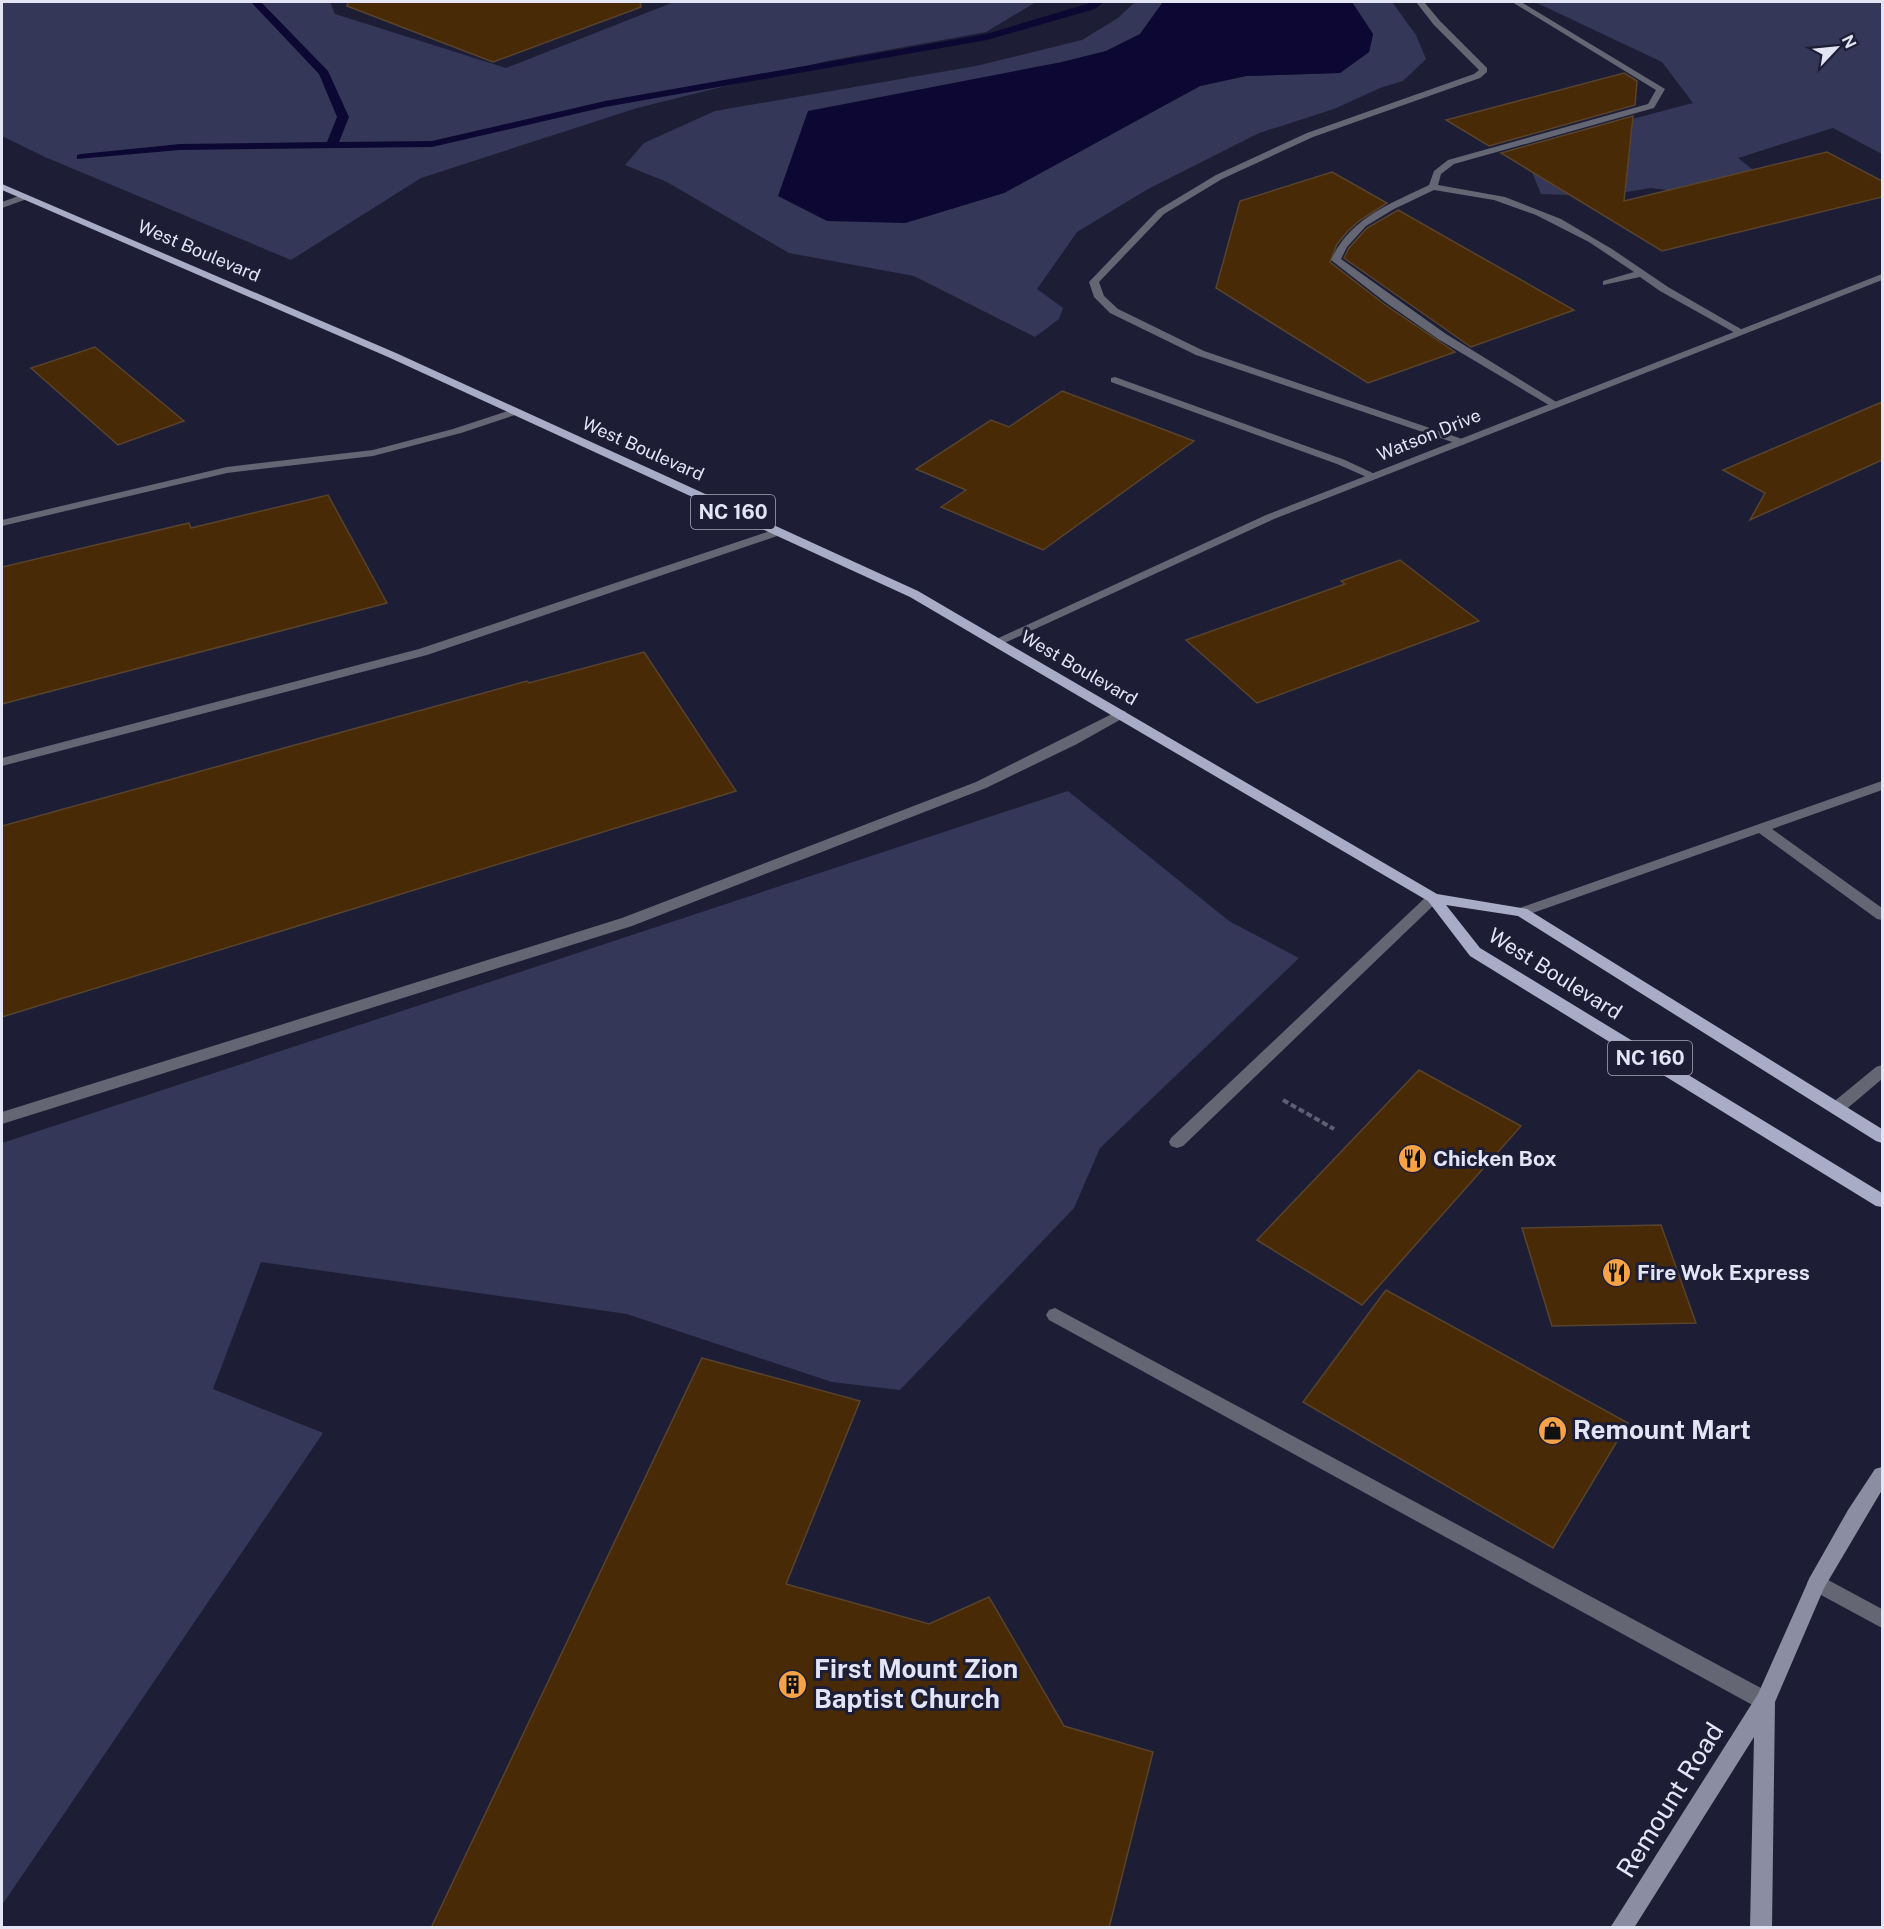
<svg xmlns="http://www.w3.org/2000/svg" width="1884" height="1929" viewBox="0 0 1884 1929" font-family="'Public Sans',sans-serif">
<style>
.green{fill:#353758}
.water{fill:#0d0833}
.lines{fill:none;stroke-linecap:round;stroke-linejoin:round}
.stream{fill:#0d0833;fill-rule:evenodd}
.building{fill:#482a07;stroke:#58432d;stroke-width:1.5}
.path{stroke:#5e5f75;stroke-width:4;stroke-dasharray:6 3;stroke-linecap:butt}
.lane{fill:#656673;fill-rule:evenodd}
.street{fill:#656673;fill-rule:evenodd}
.secondary{fill:#8b8ea2;fill-rule:evenodd}
.primary{fill:#a9acc6;fill-rule:evenodd}
.labels{text-anchor:middle;stroke-width:6;stroke-linejoin:round;paint-order:stroke}
.far-street-label{font-size:18px;fill:#e3e5f5;stroke:#1d1e36}
.shield{fill:#1d1e36;stroke:#a8a9bc;stroke-width:1.5}
.shield-label{font-size:20px;font-weight:bold;fill:#e3e5f5}
.street-label{font-size:21px;fill:#e3e5f5;stroke:#1d1e36}
.poi-label{font-size:21px;font-weight:bold;fill:#e3e5f5;stroke:#1d1e36;text-anchor:start}
.near-poi-label{font-size:26px;font-weight:bold;fill:#e3e5f5;stroke:#1d1e36;text-anchor:start}
.near-street-label{font-size:26px;fill:#e3e5f5;stroke:#1d1e36}
</style>
<rect width="100%" height="100%" fill="#1d1e36"/>
<g class="green">
<path d="M2,2H330L335,14L506,68L674,2H1036L986,32L827,61L637,108L421,178L291,260L45,157L2,136Z"/>
<path d="M1135,2H1163L1140,34L1106,51L1062,62L905,223L1004,193L1200,86L1246,76L1340,73L1369,52L1373,34L1352,2H1392L1416,35L1426,59L1403,81L1380,88L1334,109L1259,133L1148,189L1077,232L1037,289L1063,308L1059,319L1035,337L914,276L789,253L667,182L625,165L644,143L715,111L976,66L1082,40L1118,18Z"/>
<path d="M1535,2H1882V154L1833,128L1738,158L1766,180L1699,194L1651,188L1600,196L1541,194L1522,148L1693,103L1662,62Z"/>
<path d="M1068,791L1229,921L1299,958L1100,1148L1074,1208L900,1390L832,1382L627,1314L261,1262L213,1389L323,1433L2,1905V1143Z"/>
</g>
<path class="water" d="M1163,2H1352L1373,34L1369,52L1340,73L1246,76L1200,86L1004,193L905,223L827,221L778,196L808,111L1062,62L1106,51L1140,34Z"/>
<g class="lines">
<path class="stream" d="M251,2H261L328,71L349,117L339,142L432,141L605,101L986,34L1093,2H1104L1095,9L987,40L605,107L432,147L180,150L77,159V155L81,154L180,144L327,142L337,117L319,74Z"/>
</g>
<g class="building">
<path d="M348,2H640L641,7L493,62L347,6Z"/>
<path d="M1624,73L1637,81L1635,105L1489,146L1446,120Z"/>
<path d="M1633,116L1624,201L1827,152L1882,181V197L1662,251L1501,153Z"/>
<path d="M1332,172L1387,203L1359,221L1347,232L1337,244L1330,262L1384,304L1455,352L1368,383L1216,288L1240,201Z"/>
<path d="M1398,210L1574,310L1471,347L1344,258L1349,248L1367,228Z"/>
<path d="M95,347L184,421L118,445L31,368Z"/>
<path d="M1062,391L1194,441L1043,550L941,507L966,490L916,469L991,420L1009,427Z"/>
<path d="M1882,402V460L1750,520L1765,493L1723,470Z"/>
<path d="M328,495L387,603L2,704V567L189,523L191,528Z"/>
<path d="M1400,560L1479,621L1257,703L1186,640L1345,584L1341,581Z"/>
<path d="M644,652L736,791L2,1017V826L527,681L529,683Z"/>
<path d="M1419,1070L1521,1126L1362,1305L1257,1240Z"/>
<path d="M1661,1225L1696,1323L1552,1326L1522,1228Z"/>
<path d="M1386,1290L1628,1423L1553,1548L1303,1402Z"/>
<path d="M702,1358L860,1401L786,1584L929,1624L989,1597L1064,1726L1153,1752L1109,1928H431Z"/>
</g>
<g class="lines">
<path class="path" d="M1283,1100L1334,1129"/>
<g class="lane">
<path d="M1416,2H1424L1440,21L1487,68V72L1480,78L1313,137L1222,179L1164,214L1099,282L1104,296L1118,309L1204,351L1465,440V444L1461,445L1196,355L1110,313L1094,297L1089,282L1158,210L1216,175L1307,133L1474,74L1479,70L1434,25Z"/>
<path d="M1512,2H1521L1665,89L1654,108L1454,164L1441,174L1438,185L1505,197L1561,219L1612,249L1668,287L1746,332L1737,334L1660,291L1640,277L1603,285V281L1634,272L1589,242L1536,215L1494,200L1434,190L1394,209L1366,226L1347,247L1341,259L1446,334L1558,403L1559,405L1554,408L1438,339L1385,302L1331,260C1350,218 1390,204 1429,185L1434,171L1448,160L1648,104L1656,90Z"/>
<path d="M1115,377L1345,460L1379,476L1377,478H1369L1337,464L1111,382V378Z"/>
<path d="M514,409L518,410V414L461,433L373,456L227,473L2,526V520L227,467L373,450L453,429Z"/>
<path d="M779,528L785,532L783,534L427,655L2,766V758L419,649Z"/>
<path d="M1120,710L1125,711L1127,714L1125,717L1077,744L986,788L632,926L2,1124V1112L622,918L976,782Z"/>
<path d="M1882,781V790L1772,829L1882,908V920L1877,919L1759,833L1527,915L1522,917L1515,912L1517,909Z"/>
<path d="M1433,893L1440,898L1438,901L1183,1146L1177,1148L1171,1146L1169,1142L1171,1138L1428,895Z"/>
<path d="M1882,1065V1079L1843,1112H1831L1829,1108L1831,1104L1876,1067Z"/>
<path d="M1055,1308L1772,1694L1775,1701L1772,1708L1765,1711L1758,1708L1049,1320L1046,1315L1049,1310Z"/>
<path d="M1817,1574L1882,1609V1628L1810,1589L1807,1583L1810,1577Z"/>
</g>
<g class="street">
<path d="M24,194L27,195V199L2,208V202Z"/>
<path d="M1882,274V280L1274,519L1000,645L996,646L990,642L1266,515Z"/>
</g>
<path class="secondary" d="M1882,1467V1490L1824,1588L1775,1702L1772,1928H1750L1754,1737L1634,1928H1610L1758,1694L1810,1577L1848,1510L1875,1469Z"/>
<path class="primary" d="M2,184L396,353L918,591L1437,894L1527,909L1882,1129V1143L1876,1141L1518,916L1446,905L1480,948L1882,1193V1207L1876,1206L1470,956L1428,901L910,597L388,357L2,190Z"/>
</g>
<defs>
<symbol id="restaurant-disc" viewBox="-11 -11 22 22"><circle r="9.5" fill="#f6a247" stroke="#1d1e36"/><path d="M-5-6h1v4h1v-4h1v4h1v-4h1v5L-1.5 .5V6h-2V.5L-5-1ZM5-6V6H3V1.5H1.5Q1.5-4 5-6Z" fill="#111"/></symbol>
<symbol id="shop-disc" viewBox="-11 -11 22 22"><circle r="9.5" fill="#f6a247" stroke="#1d1e36"/><path d="M-5-2.5h2.3a2.7 3.5 0 0 1 5.4 0H5L5.5 6h-11ZM-1.5-2.5h3a1.5 2.3 0 0 0-3 0Z" fill="#111"/></symbol>
<symbol id="building-disc" viewBox="-11 -11 22 22"><circle r="9.5" fill="#f6a247" stroke="#1d1e36"/><path d="M-4-6H4V6H1V3H-1V6H-4ZM-2.5-4.3h1.7v1.8h-1.7ZM.8-4.3h1.7v1.8H.8ZM-2.5-1h1.7V.8h-1.7ZM.8-1h1.7V.8H.8Z" fill="#111"/></symbol>
</defs>
<g fill-rule="evenodd">
<use href="#restaurant-disc" x="1396" y="1142" width="33" height="33"/>
<use href="#restaurant-disc" x="1600" y="1256" width="33" height="33"/>
<use href="#shop-disc" x="1536" y="1414" width="33" height="33"/>
<use href="#building-disc" x="776" y="1668" width="33" height="33"/>
</g>
<g class="labels">
<g class="far-street-label">
<text transform="translate(199 251) rotate(23)" y="6">West Boulevard</text>
<text transform="translate(1429 435) rotate(-22)" y="6">Watson Drive</text>
<text transform="translate(643 449) rotate(24)" y="6">West Boulevard</text>
<text transform="translate(1079 668) rotate(30)" y="6">West Boulevard</text>
</g>
<g class="shield">
<rect x="691" y="495" width="84" height="34" rx="4.5"/>
<rect x="1608" y="1041" width="84" height="34" rx="4.5"/>
</g>
<g class="shield-label">
<text x="733" y="519">NC 160</text>
<text x="1650" y="1065">NC 160</text>
</g>
<g class="street-label">
<text transform="translate(1555 974) rotate(32)" y="7">West Boulevard</text>
</g>
<g class="poi-label">
<text x="1433" y="1166">Chicken Box</text>
<text x="1637" y="1280">Fire Wok Express</text>
</g>
<g class="near-poi-label">
<text x="1573" y="1439">Remount Mart</text>
<text x="814" y="1678">First Mount Zion<tspan x="814" dy="30">Baptist Church</tspan></text>
</g>
<g class="near-street-label">
<text transform="translate(1670 1800) rotate(-58)" y="9">Remount Road</text>
</g>
</g>
<rect width="1884" height="1929" fill="none" stroke="#e3e5f5" stroke-width="6"/>
<g transform="translate(1836 48) rotate(64)" stroke="#1d1e36" stroke-width="4.5" paint-order="stroke">
<path d="M0-4.5L10 22L0 15L-10 22Z" fill="#e3e5f5"/>
<text y="-9" font-size="16" font-weight="bold" text-anchor="middle" fill="#e3e5f5">N</text>
</g>
</svg>
